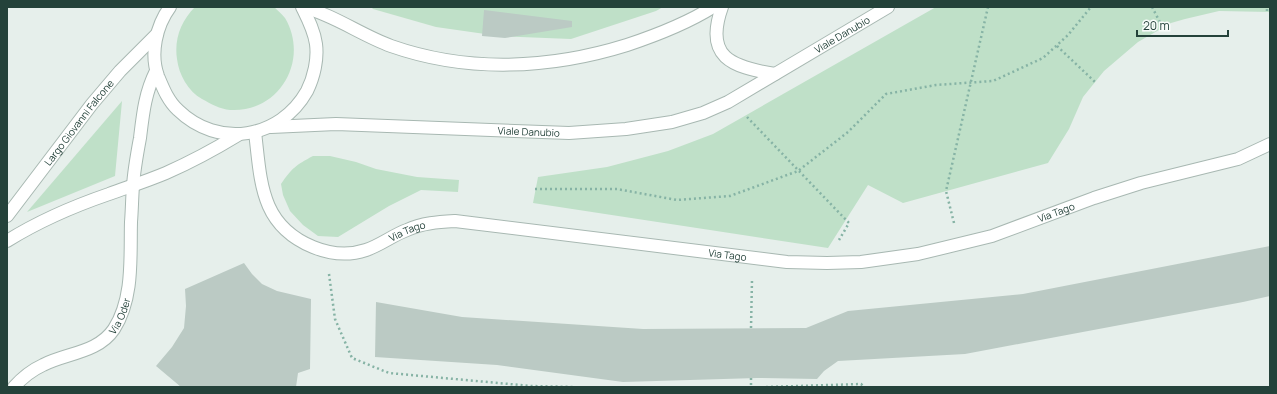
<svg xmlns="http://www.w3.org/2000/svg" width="1277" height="394" viewBox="0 0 1277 394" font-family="Manrope,sans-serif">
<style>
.green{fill:#bfe0c8}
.building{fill:#bbcac4}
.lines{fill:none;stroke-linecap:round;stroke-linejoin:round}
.minor-casing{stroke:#a8b8b2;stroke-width:14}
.path{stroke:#86b3a5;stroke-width:2.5;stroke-dasharray:2 3;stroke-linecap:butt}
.minor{stroke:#fff;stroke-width:12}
.labels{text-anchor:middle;stroke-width:4;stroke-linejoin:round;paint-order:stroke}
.street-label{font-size:10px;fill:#24423a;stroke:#f7fbf9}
</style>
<rect width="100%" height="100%" fill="#e6efeb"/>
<g class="green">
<path d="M195,7H274C278,11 282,14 285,18C310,60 279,113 230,110C220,109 211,104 202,99C188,91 179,75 177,59C174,39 181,21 195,7Z"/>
<path d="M371,7H663L656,11L571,39L499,36L436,27L373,9Z"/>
<path d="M936,7H1270V12L1219,11L1185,19L1171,23L1138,42L1104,71L1083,97L1069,129L1048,163L903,203L868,185L828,248L533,203L538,177L607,167L668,151L713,134Z"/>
<path d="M122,101L115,176L27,212Z"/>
<path d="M313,156H330L356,162L376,169L417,177L459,180L458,192L421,190L389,206L338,237L318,236L303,225L290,211L283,195L281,184C292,168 296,165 313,156Z"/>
</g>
<g class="building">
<path d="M484,10L572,21V27L505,38L482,36Z"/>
<path d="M1270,246V296L1243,302L965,354L838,361L824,371L817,379L757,378L623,382L497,365L375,357L376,302L462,317L643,329L806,328L848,311L1023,294Z"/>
<path d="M244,263L252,274L262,284L277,291L311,299L310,369L298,373L296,387H181L156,366L172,347L184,328L186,306L185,289Z"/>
</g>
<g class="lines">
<defs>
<g id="minor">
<path d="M170,7C156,26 150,54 158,76C163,88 168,101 178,110C218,149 280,139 307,91C314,77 318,59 316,44C314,30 308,19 302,7"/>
<path d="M303,7C334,15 361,35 391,46C468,73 550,69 627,45C657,35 686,24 713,7"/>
<path d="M722,7C704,57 731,67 775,74"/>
<path id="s1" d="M271,127L336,124L569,133L626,129L672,122L703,113L728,102L888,7"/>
<path id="s2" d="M255,132C261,182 260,225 313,247C330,254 348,256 366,250C381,245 393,235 407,230C422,223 439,222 455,221L787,262L827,263L861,262L918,254L992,236L1094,198L1141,183L1238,159L1270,144"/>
<path id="s3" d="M7,216L92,104L120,71L157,34"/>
<path d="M7,241C39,221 74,206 109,194C128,187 147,181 166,173C191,162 215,149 238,135"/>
<path id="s4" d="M14,387C22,378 32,370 43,365C66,353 98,353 114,329C134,298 130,256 131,222C132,210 132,198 133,186C134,170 137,154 140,138C143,113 145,93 156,71"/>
</g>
</defs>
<use href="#minor" class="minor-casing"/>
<g class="path">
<path d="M1152,7L1163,28"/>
<path d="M1267,11V7"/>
<path d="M1057,46L1095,82"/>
<path d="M747,117L849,223L839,240"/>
<path d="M535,189H617L677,200L730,196L798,171L848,132L886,94L936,85L993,81L1043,58L1068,35L1091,7"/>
<path d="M954,223L946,191L988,7"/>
<path d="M329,274L335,319L352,358L389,373L531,386L574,387"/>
<path d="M751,328L752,280"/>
<path d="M751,378V387"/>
<path d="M766,387L861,384L864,387"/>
</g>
<use href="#minor" class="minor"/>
</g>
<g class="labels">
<g class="street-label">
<text dy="4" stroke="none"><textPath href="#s1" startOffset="594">Viale Danubio</textPath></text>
<text dy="4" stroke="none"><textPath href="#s3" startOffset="118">Largo Giovanni Falcone</textPath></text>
<text dy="4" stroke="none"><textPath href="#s1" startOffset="258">Viale Danubio</textPath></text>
<text dy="4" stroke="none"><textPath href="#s2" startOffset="897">Via Tago</textPath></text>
<text dy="4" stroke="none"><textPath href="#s2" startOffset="237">Via Tago</textPath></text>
<text dy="4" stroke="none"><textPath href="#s2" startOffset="561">Via Tago</textPath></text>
<text dy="4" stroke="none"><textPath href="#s4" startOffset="132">Via Oder</textPath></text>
</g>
</g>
<rect width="1277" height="394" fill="none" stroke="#24423a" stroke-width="16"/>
<path d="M1137 30v6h91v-6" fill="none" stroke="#24423a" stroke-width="2"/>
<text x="1143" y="30" font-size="12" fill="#24423a" stroke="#f7fbf9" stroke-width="3" paint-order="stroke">20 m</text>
</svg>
